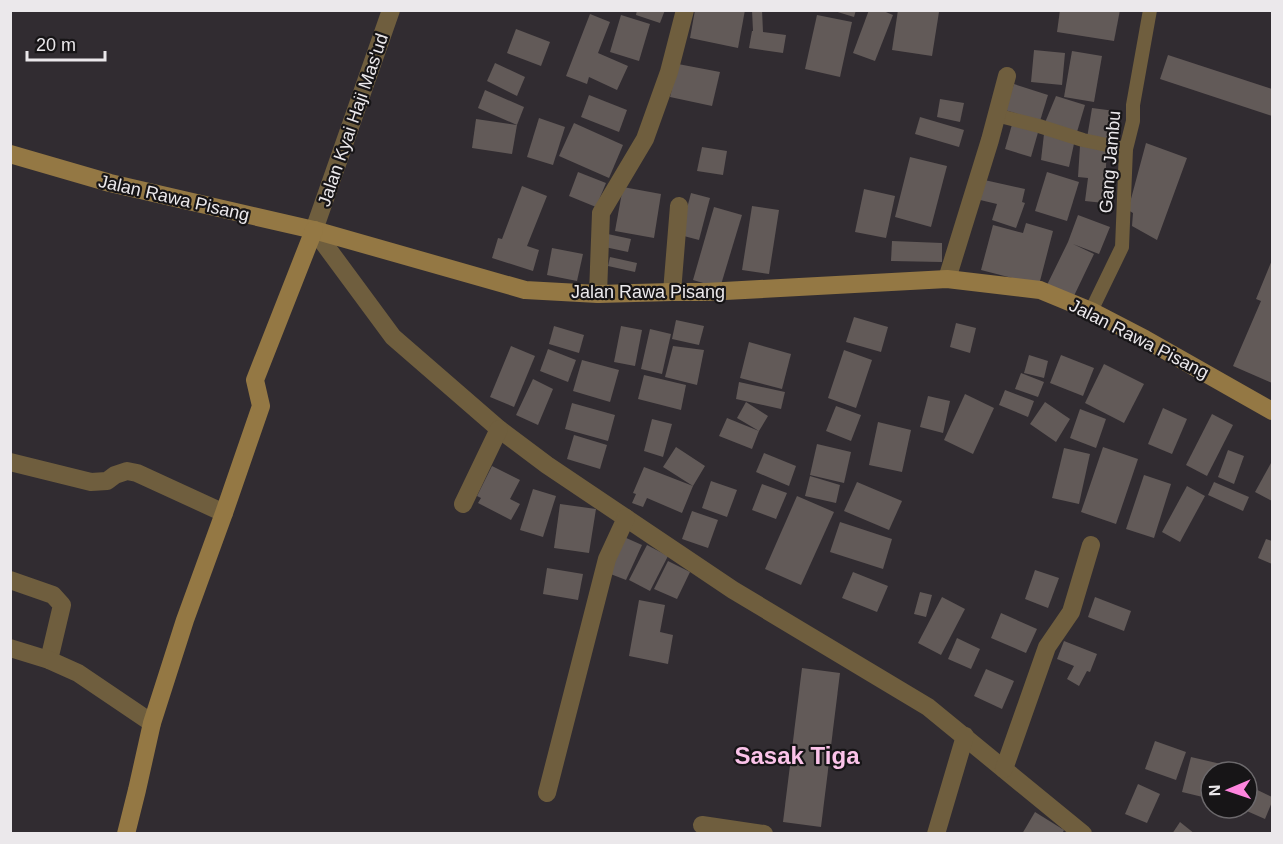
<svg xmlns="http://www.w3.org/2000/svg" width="1283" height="844" viewBox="0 0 1283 844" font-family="Helvetica,sans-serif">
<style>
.building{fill:#625a58}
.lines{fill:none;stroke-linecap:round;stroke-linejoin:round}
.lane{stroke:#6f5e3e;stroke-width:14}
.street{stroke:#6f5e3e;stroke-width:18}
.secondary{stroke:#947844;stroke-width:18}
.labels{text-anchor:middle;stroke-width:4.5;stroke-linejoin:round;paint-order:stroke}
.street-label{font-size:18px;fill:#ebe8eb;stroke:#171517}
.district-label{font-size:24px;font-weight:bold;fill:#fbc3e9;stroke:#171517}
</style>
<rect width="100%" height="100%" fill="#312c31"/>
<g class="building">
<path d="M637,10H665L660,23L636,15Z"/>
<path d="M695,10H745L738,48L690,38Z"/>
<path d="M752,10H762L763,32L786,35L783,53L749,48L752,31H753Z"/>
<path d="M831,10H856L854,17Z"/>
<path d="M869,10H881L893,15L875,61L853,53Z"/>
<path d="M898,10H929L939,12L932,56L892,50Z"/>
<path d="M1060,10H1120L1114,41L1057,32Z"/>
<path d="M590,14L610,22L598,53L628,66L617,90L589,77L587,84L566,76Z"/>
<path d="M621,15L650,24L639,61L610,52Z"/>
<path d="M817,15L852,22L840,77L805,69Z"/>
<path d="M516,29L550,42L541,66L507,53Z"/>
<path d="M1034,50L1065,53L1062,85L1031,82Z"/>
<path d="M1072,51L1102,56L1094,102L1064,97Z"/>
<path d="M1168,55L1272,89V116L1160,79Z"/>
<path d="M495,63L525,77L517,96L487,81Z"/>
<path d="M678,64L720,72L712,106L670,97Z"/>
<path d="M1014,84L1048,95L1040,121L1005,110Z"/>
<path d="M485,90L524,107L517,125L478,108Z"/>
<path d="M589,95L627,110L619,132L581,117Z"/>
<path d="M1056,96L1085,105L1077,132L1044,125Z"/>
<path d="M940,99L964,103L960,122L937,117Z"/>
<path d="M1092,108L1115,111L1111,141L1087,138Z"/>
<path d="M920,117L964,130L959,147L915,134Z"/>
<path d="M539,118L565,127L553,165L527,157Z"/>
<path d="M476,119L517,125L512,154L472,148Z"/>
<path d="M1013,121L1039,129L1031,157L1005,149Z"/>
<path d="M574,123L623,145L609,178L559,156Z"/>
<path d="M1044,134L1075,139L1069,167L1041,160Z"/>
<path d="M1146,143L1187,158L1157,240L1132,226L1133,213L1128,210Z"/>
<path d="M1080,146L1107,148L1104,203L1085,201L1088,178L1078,177Z"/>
<path d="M702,147L727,151L723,175L697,171Z"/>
<path d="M910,157L947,166L931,227L895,217Z"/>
<path d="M578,172L606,183L596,207L569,196Z"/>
<path d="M1047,172L1079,182L1067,221L1035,211Z"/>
<path d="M980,179L1025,189L1022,202L1025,203L1016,228L992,220L997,204L976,199Z"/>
<path d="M522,186L547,196L527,246L539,250L533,271L492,258L498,238L502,239Z"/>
<path d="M623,187L661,194L654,238L615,231Z"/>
<path d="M864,189L895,196L886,238L855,232Z"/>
<path d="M691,193L710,198L699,240L680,235Z"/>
<path d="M752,206L779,210L769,274L742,270Z"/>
<path d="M714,207L742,215L720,288L693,280Z"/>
<path d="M1078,215L1110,227L1099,254L1073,244L1094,254L1072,300L1046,287L1068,242Z"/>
<path d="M1026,223L1053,231L1039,285L981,270L993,225L1023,233Z"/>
<path d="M603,233L631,239L628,252L600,246Z"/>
<path d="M892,241L942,243V262L891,261Z"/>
<path d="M552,248L583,254L577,281L547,275Z"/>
<path d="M610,257L637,263L635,272L608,266Z"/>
<path d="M1272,260V383L1233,366L1261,301L1256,299Z"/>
<path d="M854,317L888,327L881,352L846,342Z"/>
<path d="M676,320L704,326L699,345L672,339Z"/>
<path d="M956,323L976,328L970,353L950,347Z"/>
<path d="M554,326L584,335L579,353L549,344Z"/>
<path d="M621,326L642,330L635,366L614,362Z"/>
<path d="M650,329L671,334L662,374L641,369Z"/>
<path d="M749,342L791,354L782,389L740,378Z"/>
<path d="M511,346L535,356L514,407L490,397Z"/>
<path d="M673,346L704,350L697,385L665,377Z"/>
<path d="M548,349L576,360L568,382L540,371Z"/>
<path d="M844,350L872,360L856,408L828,398Z"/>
<path d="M1029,355L1048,361L1044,378L1024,373Z"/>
<path d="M1061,355L1094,368L1083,396L1050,383Z"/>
<path d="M582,360L619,370L610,402L573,391Z"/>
<path d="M1104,364L1144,384L1124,423L1085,403Z"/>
<path d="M1021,373L1044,382L1038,397L1015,389Z"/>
<path d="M644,375L686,385L681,410L638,399Z"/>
<path d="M533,379L553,389L538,425L516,415Z"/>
<path d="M739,382L785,392L781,409L736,399Z"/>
<path d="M1005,390L1034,401L1028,417L999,405Z"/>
<path d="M965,394L994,408L973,454L944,440Z"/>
<path d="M928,396L950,401L943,433L920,427Z"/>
<path d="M746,402L768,416L759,431L752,449L719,436L727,418L759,431L737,418Z"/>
<path d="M1045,402L1070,419L1056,442L1030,424Z"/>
<path d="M572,403L615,415L608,441L565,429Z"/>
<path d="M836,406L861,415L851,441L826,431Z"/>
<path d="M1163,408L1187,419L1172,454L1148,444Z"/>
<path d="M1080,409L1106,419L1096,448L1070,438Z"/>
<path d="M1212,414L1233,425L1207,476L1186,465Z"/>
<path d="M652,419L672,424L663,457L644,451Z"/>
<path d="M878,422L911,430L902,472L869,465Z"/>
<path d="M574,435L607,445L600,469L567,459Z"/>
<path d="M817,444L851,452L844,483L810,475Z"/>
<path d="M676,447L705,466L693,486L682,513L647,498L643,507L632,503L636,494L633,493L644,467L693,486L663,467Z"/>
<path d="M1103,447L1138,459L1116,524L1081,512Z"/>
<path d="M1064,448L1090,454L1079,504L1052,498Z"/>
<path d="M1228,450L1244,456L1234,484L1218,477Z"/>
<path d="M764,453L796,466L789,486L756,472Z"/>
<path d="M1271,463L1272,464V501L1255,492Z"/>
<path d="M492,466L520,480L510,499L520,504L511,520L478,503L481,498L477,496Z"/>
<path d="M1144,475L1171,484L1154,538L1126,529Z"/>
<path d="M810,476L840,485L836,503L805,496Z"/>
<path d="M711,481L737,490L727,517L702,508Z"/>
<path d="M857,482L902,501L889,530L844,511Z"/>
<path d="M1214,482L1249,497L1243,511L1208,495Z"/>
<path d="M762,484L787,493L776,519L752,510Z"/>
<path d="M1187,486L1205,496L1180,542L1162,532Z"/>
<path d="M533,489L556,496L543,537L520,530Z"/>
<path d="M797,496L834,512L801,585L765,569Z"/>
<path d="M560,504L596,509L589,553L554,548Z"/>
<path d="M692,511L718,520L708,548L682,539Z"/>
<path d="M840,522L892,539L883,569L830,552Z"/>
<path d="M624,537L642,545L626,580L608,573Z"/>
<path d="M1266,539L1272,541V564L1258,558Z"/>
<path d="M647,545L668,556L650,591L629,580Z"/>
<path d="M668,561L690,572L677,599L654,589Z"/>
<path d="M547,568L583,574L578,600L543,594Z"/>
<path d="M1035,570L1059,578L1048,608L1025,599Z"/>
<path d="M853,572L888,586L877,612L842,598Z"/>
<path d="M920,592L932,595L926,617L914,614Z"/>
<path d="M942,597L965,609L941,655L918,643Z"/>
<path d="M1095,597L1131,611L1124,631L1088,617Z"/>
<path d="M639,600L665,605L660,632L673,635L668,664L629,656Z"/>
<path d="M1001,613L1037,629L1026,653L991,638Z"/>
<path d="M957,638L980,649L971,669L948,659Z"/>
<path d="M1064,641L1097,654L1090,672L1087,671L1079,686L1067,679L1074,666L1057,659Z"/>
<path d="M802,668L840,673L821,827L783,822Z"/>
<path d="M986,669L1014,681L1002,709L974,696Z"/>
<path d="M1155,741L1186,752L1176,780L1145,769Z"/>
<path d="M1191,757L1221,764L1219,772H1211V799L1182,792Z"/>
<path d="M1138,784L1160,794L1147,823L1125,814Z"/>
<path d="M1247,785L1272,797V802L1265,819L1240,808H1247Z"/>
<path d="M1035,812L1064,830L1062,834H1022Z"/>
<path d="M1180,822L1195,834H1172Z"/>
</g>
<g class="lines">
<g class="lane">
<path d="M996,115L1039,126L1083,140L1126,149"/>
<path d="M1091,311L1122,247L1126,149L1133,121V105L1150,10"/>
</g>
<g class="street">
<path d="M391,10L314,230L393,337L499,429L547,465L733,590L928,707L1083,834"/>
<path d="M947,279L990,140L1007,76"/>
<path d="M672,292L679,206"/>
<path d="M598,294L601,213L645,139L669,72L685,10"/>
<path d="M10,462L91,482L107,481L115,475L127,471L137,473L224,513"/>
<path d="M463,504L499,429"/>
<path d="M10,580L53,595L62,605L49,660"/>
<path d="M10,648L49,660L78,673L152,723"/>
<path d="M1004,769L1047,647L1071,612L1091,545"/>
<path d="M547,793L607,559L626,518"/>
<path d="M702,825L764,834"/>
<path d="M936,834L965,736"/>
</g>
<g class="secondary">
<path d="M10,154L110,183L314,230L525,290L598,294L672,292H706L947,279L1040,290L1091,311L1145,339L1272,411"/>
<path d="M126,834L137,790L152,723L185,620L224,513L261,406L255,380L314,230"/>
</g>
</g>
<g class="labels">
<g class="street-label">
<text transform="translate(353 120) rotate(-71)" y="6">Jalan Kyai Haji Mas'ud</text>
<text transform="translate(1110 162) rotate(-85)" y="6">Gang Jambu</text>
<text transform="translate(174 198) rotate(13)" y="6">Jalan Rawa Pisang</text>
<text x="648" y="298">Jalan Rawa Pisang</text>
<text transform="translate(1139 339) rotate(27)" y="6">Jalan Rawa Pisang</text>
</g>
<g class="district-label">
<text x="797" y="764">Sasak Tiga</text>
</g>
</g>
<rect width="1283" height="844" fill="none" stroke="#ebe8eb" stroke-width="24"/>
<g transform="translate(1229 790) rotate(268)"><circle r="28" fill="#171517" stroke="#6c696c" stroke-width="1.5"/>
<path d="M0-4.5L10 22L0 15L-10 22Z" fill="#ff85df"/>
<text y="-9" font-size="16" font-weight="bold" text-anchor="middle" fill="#ebe8eb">N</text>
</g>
<path d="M27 51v9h78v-9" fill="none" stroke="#ebe8eb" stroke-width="3"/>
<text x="36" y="51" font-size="18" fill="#ebe8eb" stroke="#171517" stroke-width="4.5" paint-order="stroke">20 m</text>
</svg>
